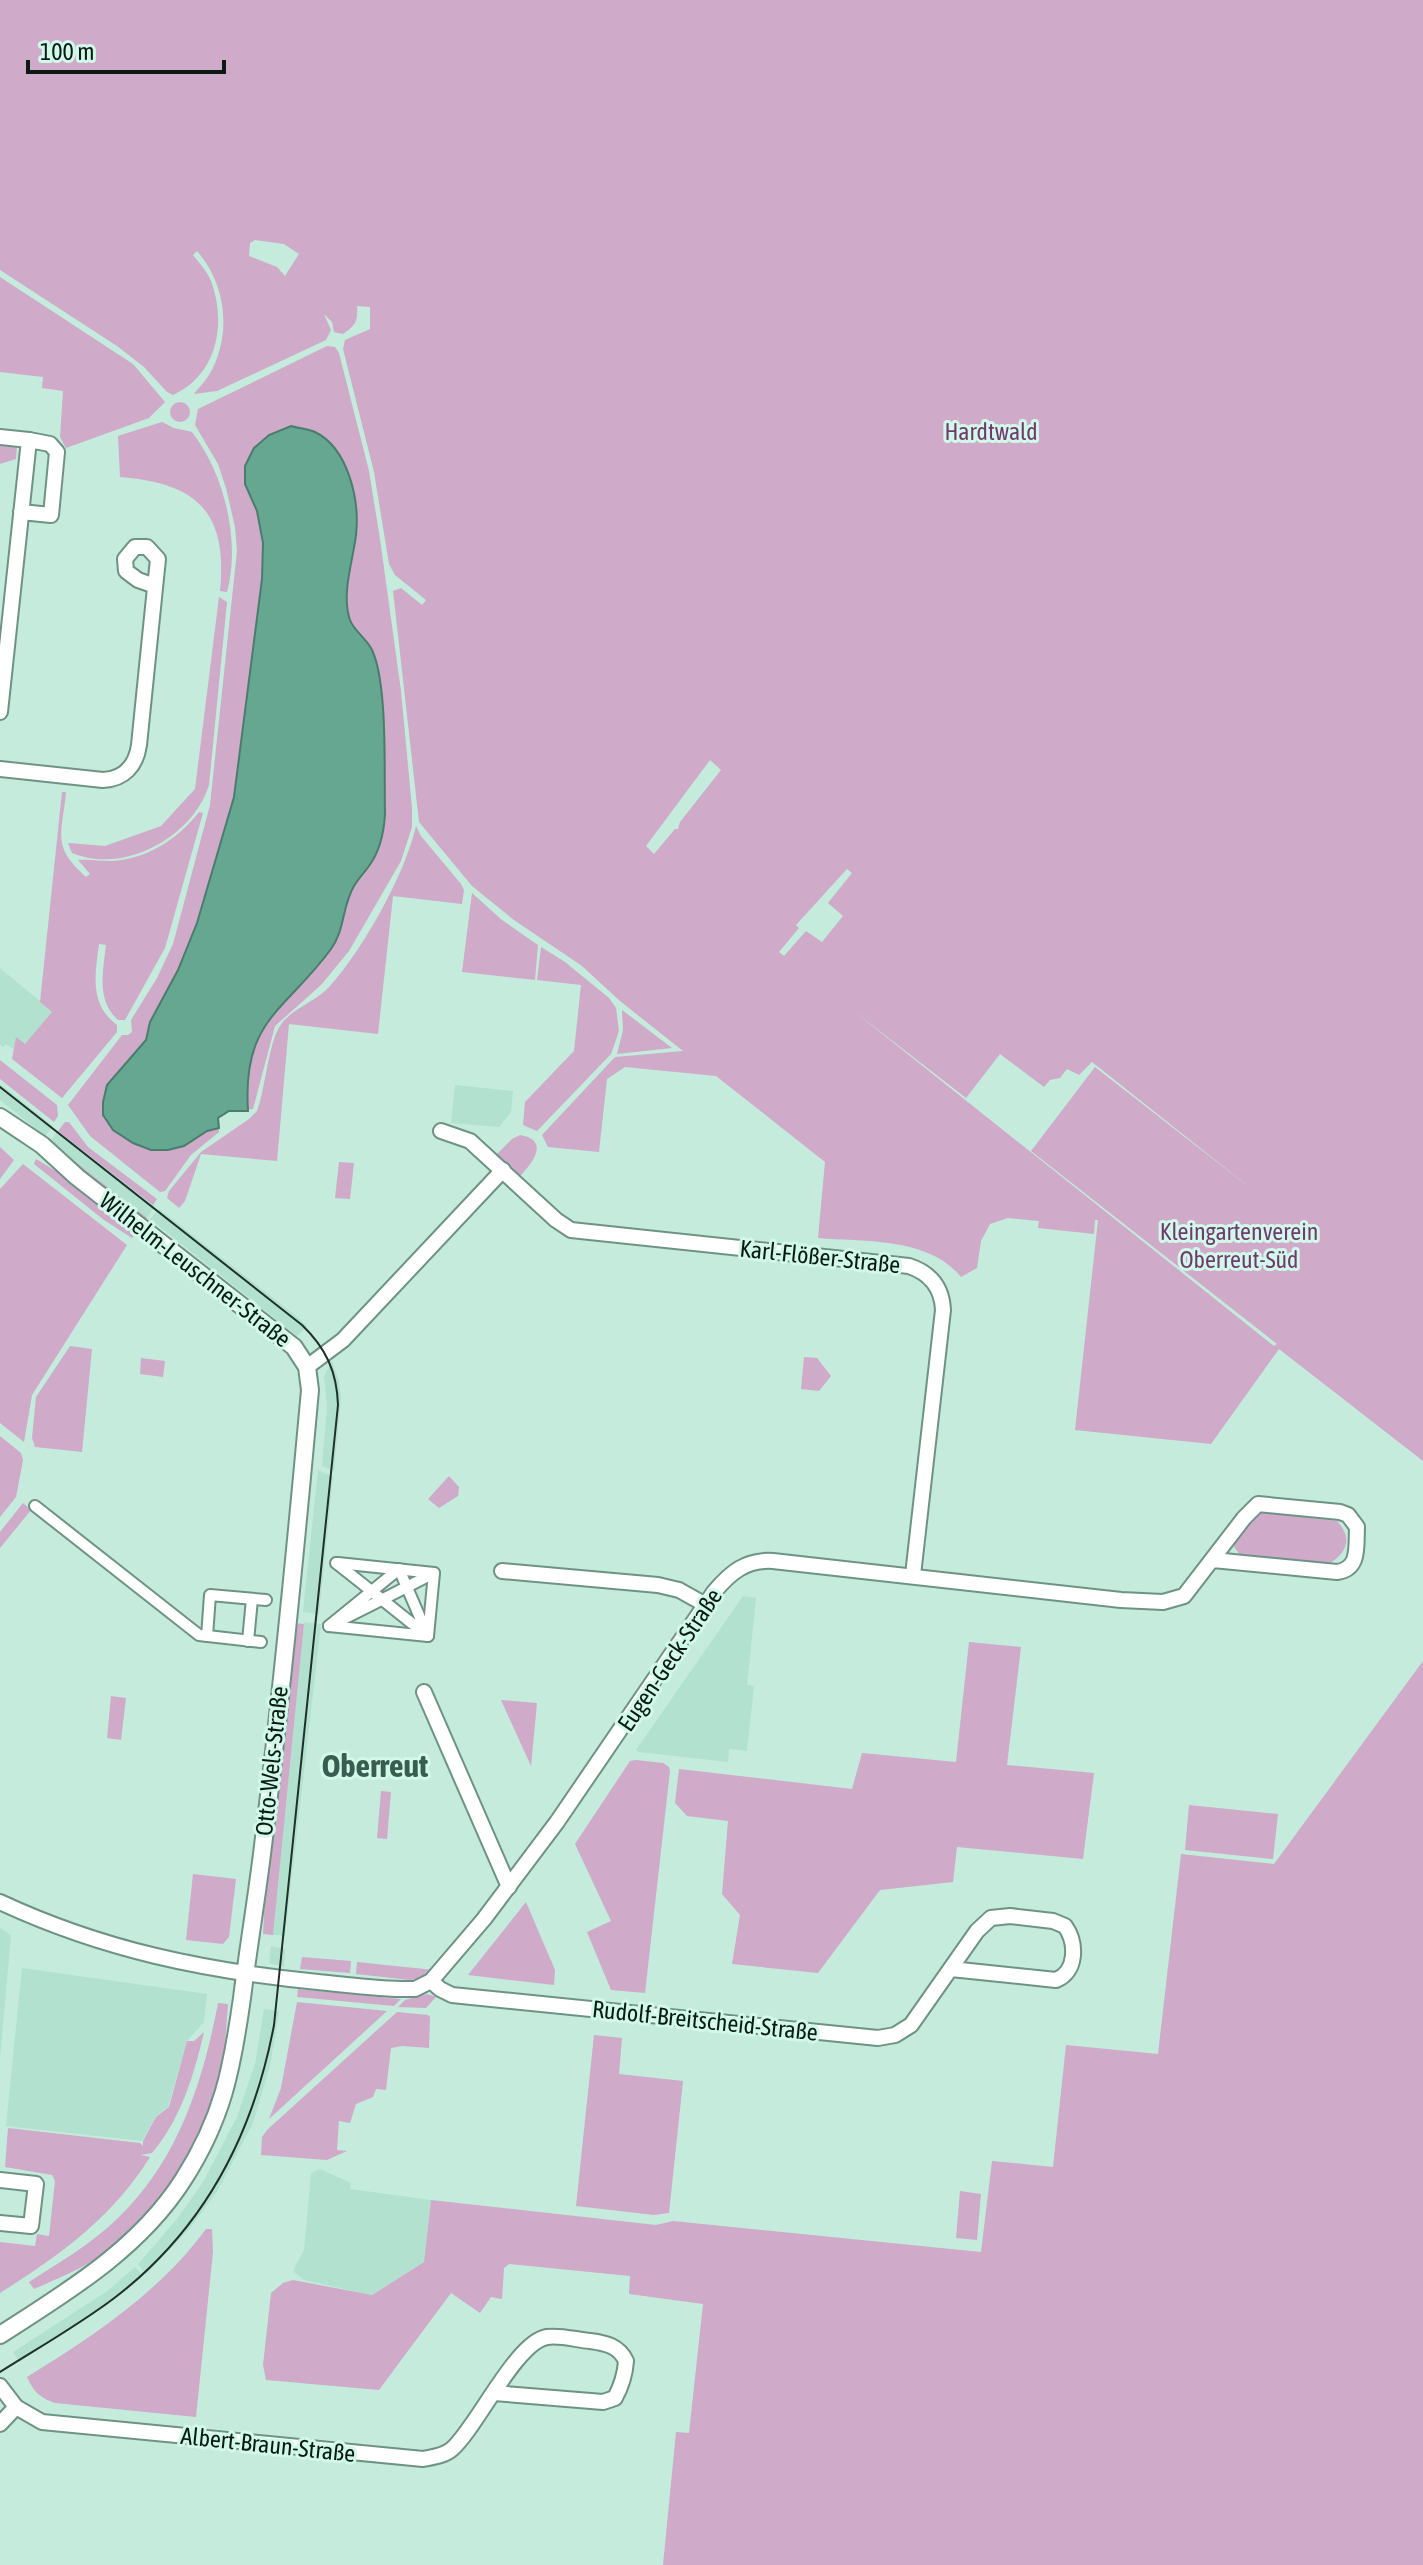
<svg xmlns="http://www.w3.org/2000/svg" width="1423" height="2565" viewBox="0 0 1423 2565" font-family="'Asap Condensed',sans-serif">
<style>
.built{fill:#b2e1cf}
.green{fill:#cfaac9;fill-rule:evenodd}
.water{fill:#65a790;stroke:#4a7d6b;stroke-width:2}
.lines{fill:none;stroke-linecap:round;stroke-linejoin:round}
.pedestrian-casing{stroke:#6e9385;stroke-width:14}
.minor-casing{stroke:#6e9385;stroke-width:18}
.tertiary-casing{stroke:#6e9385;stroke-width:20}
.pedestrian{stroke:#fff;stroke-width:10}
.minor{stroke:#fff;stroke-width:14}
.tertiary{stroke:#fff;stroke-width:16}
.tram{stroke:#1f302a;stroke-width:2}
.labels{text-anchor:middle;stroke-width:6;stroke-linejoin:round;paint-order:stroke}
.park-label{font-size:24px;fill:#72396c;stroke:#d1f9e9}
.street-label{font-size:24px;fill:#0b1a15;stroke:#d1f9e9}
.district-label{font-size:32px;font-weight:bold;fill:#395d50;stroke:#d1f9e9}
</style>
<rect width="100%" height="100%" fill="#c4ebdc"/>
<g class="built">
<path d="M0,968L53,1012L25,1045L16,1038L14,1049L6,1044L3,1047L0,1044Z"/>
<path d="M0,1084L53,1126L45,1136L0,1100Z"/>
<path d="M455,1085L513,1091L511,1112L499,1127L451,1123Z"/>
<path d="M58,1131L155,1206L147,1218L50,1142Z"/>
<path d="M159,1209L295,1315L307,1326L297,1336L150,1219Z"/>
<path d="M332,1361L339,1381L341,1398L334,1471L322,1466L327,1406L324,1376Z"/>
<path d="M318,1470L333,1477L319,1614L303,1612Z"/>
<path d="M743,1596L756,1598L747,1685L754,1686L747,1751L729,1749L728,1762L639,1752L636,1750Z"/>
<path d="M304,1622L321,1624L285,1936L273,1935Z"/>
<path d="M0,1928L11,1935L0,2059Z"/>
<path d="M271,1946L285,1949L284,1967L269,1963Z"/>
<path d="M22,1968L207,1994L204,2022L187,2041L168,2107L156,2116L142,2141L6,2126Z"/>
<path d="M264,2009L279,2011L270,2066L253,2123L218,2190L190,2228L146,2274L138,2264L177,2219L203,2182L237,2117L255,2064Z"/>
<path d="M320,2169L351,2183L350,2189L431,2200L424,2262L371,2295L304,2280L293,2271L304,2250L311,2173Z"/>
<path d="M135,2267L143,2276L127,2290L19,2362L13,2352L106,2292Z"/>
</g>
<g class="green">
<path d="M0,0H1423V1461L1279,1349L1211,1444L1075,1430L1098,1220H1095L1094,1234L1038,1228L1039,1221L1008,1218L990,1224L981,1241L977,1268L961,1277C929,1237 864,1242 818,1238L825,1162L716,1076L625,1067L607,1079L599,1152L548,1147L542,1135L615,1057L683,1051L620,1001L582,966L514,920L472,886L419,822L393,591L401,588L422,605L426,600L395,575L389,564L374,472L343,349L345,340L370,329V307L357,306C358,321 356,325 343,334L334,332L332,322L324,314L331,330L326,340L217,391L194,394C198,388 205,382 209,375C232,336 227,285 197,251L193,255C199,263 207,271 211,281C227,324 217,375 173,395L167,392L144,367L117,346L0,270ZM255,240L284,244L299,254L285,276L277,267L249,256L250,243ZM710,760L721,770L680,822L678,829H675L654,854L646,846ZM847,869L852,873L828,903L843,916L822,942L806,931L784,956L779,952L799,928L796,925ZM850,1008L966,1098L1000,1054L1044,1087L1050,1080L1060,1078L1067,1069L1079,1075L1092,1062L1258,1194L1095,1067L1031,1151L1277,1344L1274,1346Z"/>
<path d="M0,277L133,364L165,402L149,418L66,448L60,437L63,391L42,388L43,377L0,372Z"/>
<path d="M327,346L335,347L339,353L369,471L380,539L401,691L412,808V827L401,861L349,951L321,985L275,1026L253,1109L229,1111L218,1118L219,1132L191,1155L165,1191L160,1192L90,1136L68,1105L122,1035H128L132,1032L131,1020L157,978L173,944L210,805L237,551L235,527L226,488L218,464L195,425L198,409Z"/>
<circle cx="180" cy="412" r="10"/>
<path d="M162,422L174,428L192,432C224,473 241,541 227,592L220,591C228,512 197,483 120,477L118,436Z"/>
<path d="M0,444L17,445L16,459L0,464Z"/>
<path d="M219,597L227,602L209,785C193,837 124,875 72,853L68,843L105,846L161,826L195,789Z"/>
<path d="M62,792H66C62,835 51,846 86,877L90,874L78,860C89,859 100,861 111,861C147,859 177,840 199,812L203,813L165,948L125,1020H118C96,1000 103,972 106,945L99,944C95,975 89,1004 117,1025V1032L62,1098L12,1059L16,1037L25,1044L52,1012L40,1002Z"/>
<path d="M416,826L421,836L461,884L464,890L462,904L393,896L378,1034L289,1024L277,1161L201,1154L185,1201L179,1208L167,1198L169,1191L201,1152L249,1119L257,1111C266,1088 268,1041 282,1023C295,1007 317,1001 330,986C364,948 405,874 416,826Z"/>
<path d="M472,893L502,920L538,945L535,980L462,972Z"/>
<path d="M541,947L565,962L609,998L616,1008L619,1031L611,1054L537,1131L523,1125L525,1102L574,1051L581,985L537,980Z"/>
<path d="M622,1010L672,1048L617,1054L623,1030Z"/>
<path d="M0,1060L57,1105L58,1116L54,1122L0,1079Z"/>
<path d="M65,1122H69L88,1147L157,1199L153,1205L58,1131Z"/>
<path d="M520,1135C550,1140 533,1163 520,1176L497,1154L512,1139Z"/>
<path d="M50,1142L147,1218L144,1221L47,1145Z"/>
<path d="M0,1147L14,1160L0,1179Z"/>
<path d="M36,1159L69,1179L137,1232L132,1238L104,1220L34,1164Z"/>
<path d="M339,1162L354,1163L350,1199L335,1198Z"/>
<path d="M23,1164L127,1245L32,1395L24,1442L0,1423V1189Z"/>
<path d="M70,1346L92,1349L82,1452L35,1447L32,1438L36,1397Z"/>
<path d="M804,1357L817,1358L831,1376L819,1391L801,1389Z"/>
<path d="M141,1358L165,1361L163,1377L140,1374Z"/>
<path d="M0,1436L21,1453L23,1460L16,1497L0,1517Z"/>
<path d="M449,1476L459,1487L458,1496L439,1508L428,1499Z"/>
<path d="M23,1503L31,1510L0,1548V1532Z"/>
<path d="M1260,1512L1337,1521C1352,1537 1348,1552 1330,1563L1241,1556L1234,1547C1237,1532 1247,1520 1260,1512Z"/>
<path d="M293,1623L304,1624L273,1935L263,1934L266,1876Z"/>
<path d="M969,1642L1021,1647L1007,1765L1094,1773L1083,1859L957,1847L953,1882L880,1890L818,1973L732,1964L740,1915L722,1894L728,1821L687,1816L675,1803L679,1769L852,1789L862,1753L956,1762Z"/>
<path d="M1423,1661V2565H663L676,2432L689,2433L703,2304L629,2294L630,2276L509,2264L504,2268L502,2299L491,2297L480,2313L451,2293L379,2390L266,2380L263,2365L271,2293L283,2283L293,2280L372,2295L424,2262L431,2200L656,2225L673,2221L981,2252L992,2161L1053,2167L1066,2045L1158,2054L1181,1854L1274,1864Z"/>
<path d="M111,1696L126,1698L121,1740L107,1738Z"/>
<path d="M501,1700L537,1703L531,1766Z"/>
<path d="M636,1760L663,1763L669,1767L670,1771L645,1993L611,1990L587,1932L611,1921L575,1844L630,1761Z"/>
<path d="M381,1791L391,1792L387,1839L377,1838Z"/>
<path d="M1189,1805L1278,1814L1273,1859L1185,1850Z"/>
<path d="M193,1874L236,1879L229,1937L223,1944L186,1940Z"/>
<path d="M526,1902L555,1970L554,1985L468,1975Z"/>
<path d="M302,1957L351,1961L350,1973L300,1969Z"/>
<path d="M357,1962L434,1970L423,1978L410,1980L356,1974Z"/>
<path d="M298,1989L401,1999L394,2006L297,1997Z"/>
<path d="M427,1994L436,1997L426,2008L398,2007L405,2000Z"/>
<path d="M297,2002L387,2011L269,2119L281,2088Z"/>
<path d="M218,2003L228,2004C226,2031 225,2057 218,2083C202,2151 157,2216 100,2256C80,2270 56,2279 34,2289L29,2282C60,2262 93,2243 119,2217C178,2160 203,2082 218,2003Z"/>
<path d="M397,2012L428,2015L430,2017L429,2048L402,2046L391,2048L386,2090L376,2089L373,2097L356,2104L350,2123L339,2121L337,2150L347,2151L327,2160L261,2155L262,2137L267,2130Z"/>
<path d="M204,2032C194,2075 181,2119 152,2153L140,2155L150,2157C113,2217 59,2256 0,2293V2242L35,2246L37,2234L49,2236L55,2181L52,2175L5,2167L8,2128L140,2143L143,2146V2141L156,2117L169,2107L187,2041H194Z"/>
<path d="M594,2035L622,2038L619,2074L683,2081L669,2213L654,2215L576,2206Z"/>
<path d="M960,2191L981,2194L977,2240L956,2238Z"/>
<path d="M206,2229H212L213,2252L196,2417L55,2403C39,2397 34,2392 27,2377C92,2337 160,2292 206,2229Z"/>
</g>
<path class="water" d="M291,426C298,428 308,429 315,432C348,448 360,500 356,535C353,561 341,594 350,620C354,631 367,639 372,650C388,684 384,773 385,814C384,832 380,851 369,866C364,873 358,879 354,886C342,906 345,930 331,949C285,1012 242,1019 248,1111H229L218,1118L219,1128L207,1131L184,1146L168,1150H151L133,1143L113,1130L103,1115V1102L107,1085L146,1040L150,1022L178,970L197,923L234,797L262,579L263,543L257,511L245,484V466L254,448L269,435Z"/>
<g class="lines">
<defs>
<g id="pedestrian">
<path d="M35,1506L199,1635L261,1642"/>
<path d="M336,1563C367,1587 397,1612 428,1636L399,1569L329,1626C364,1609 399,1591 434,1573"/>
<path d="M329,1626L428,1636L434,1573L338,1563"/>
<path d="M207,1636L210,1595L266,1600"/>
<path d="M248,1641L252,1599"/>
</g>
<g id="minor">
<path d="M0,437L29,440"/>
<path d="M0,712L29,440L50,444L57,452L51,515L21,512"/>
<path d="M0,769L103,780C124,779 136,766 139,745L156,578L158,559L147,547H135L125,559L126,571L138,580L155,586"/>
<path d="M441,1131L470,1141L556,1220L571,1230L909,1266C930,1273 942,1287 943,1310L913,1575"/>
<path d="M307,1367L343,1340L503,1170"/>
<path d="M502,1571L658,1585L679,1590L706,1605"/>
<path d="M424,1692L509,1887"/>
<path d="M0,1902C103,1950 205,1971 318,1982C350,1985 382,1990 415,1989L431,1981L484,1919L557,1822L714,1592C730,1573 746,1559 773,1561L1121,1600L1163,1602L1184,1596L1244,1518L1258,1504L1340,1512L1348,1515L1357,1527C1356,1547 1360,1569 1337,1572L1213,1560"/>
<path d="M431,1981L440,1989L452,1995L878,2038L895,2035L911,2025L977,1931L991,1918L1010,1916L1053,1921L1065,1926C1077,1943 1077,1972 1056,1980L951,1969"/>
<path d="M0,2180L36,2184L31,2226L0,2223"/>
<path d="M0,2386L16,2407L42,2422L423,2459C433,2457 444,2456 452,2449C477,2427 516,2342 547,2337C561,2335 577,2340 590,2341C606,2343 619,2346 626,2361C625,2375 622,2385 615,2398L603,2402L494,2393"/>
<path d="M0,2424L16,2407"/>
</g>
<path id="tertiary" d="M0,1117L42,1145L77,1177L294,1347L307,1367L310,1390C296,1545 281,1700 262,1854C256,1902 248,1950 242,1998C232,2069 223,2118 183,2180C139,2249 67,2292 0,2335"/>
</defs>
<use href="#pedestrian" class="pedestrian-casing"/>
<use href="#minor" class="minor-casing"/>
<use href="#tertiary" class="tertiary-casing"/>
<use href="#pedestrian" class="pedestrian"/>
<use href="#minor" class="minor"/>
<use href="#tertiary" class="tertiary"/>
<path class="tram" d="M0,1087L302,1325C326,1348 337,1372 338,1405L274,2025C253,2136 204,2230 113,2299C77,2326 38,2348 0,2372"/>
</g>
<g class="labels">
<g class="park-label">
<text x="991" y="440">Hardtwald</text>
<text x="1239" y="1240">Kleingartenverein<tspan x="1239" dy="28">Oberreut-Süd</tspan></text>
</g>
<g class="street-label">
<text transform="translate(820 1257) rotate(6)" y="8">Karl-Flößer-Straße</text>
<text transform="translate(195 1270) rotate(38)" y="8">Wilhelm-Leuschner-Straße</text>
<text transform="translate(670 1660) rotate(-56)" y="8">Eugen-Geck-Straße</text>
<text transform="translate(272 1761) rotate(-84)" y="8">Otto-Wels-Straße</text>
<text transform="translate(705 2021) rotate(6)" y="8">Rudolf-Breitscheid-Straße</text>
<text transform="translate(268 2445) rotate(6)" y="8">Albert-Braun-Straße</text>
</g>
<g class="district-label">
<text x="375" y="1777">Oberreut</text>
</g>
</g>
<path d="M28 60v12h196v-12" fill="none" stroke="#0b1a15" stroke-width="4"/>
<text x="40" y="60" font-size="24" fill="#0b1a15" stroke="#d1f9e9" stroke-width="6" paint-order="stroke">100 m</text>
</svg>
